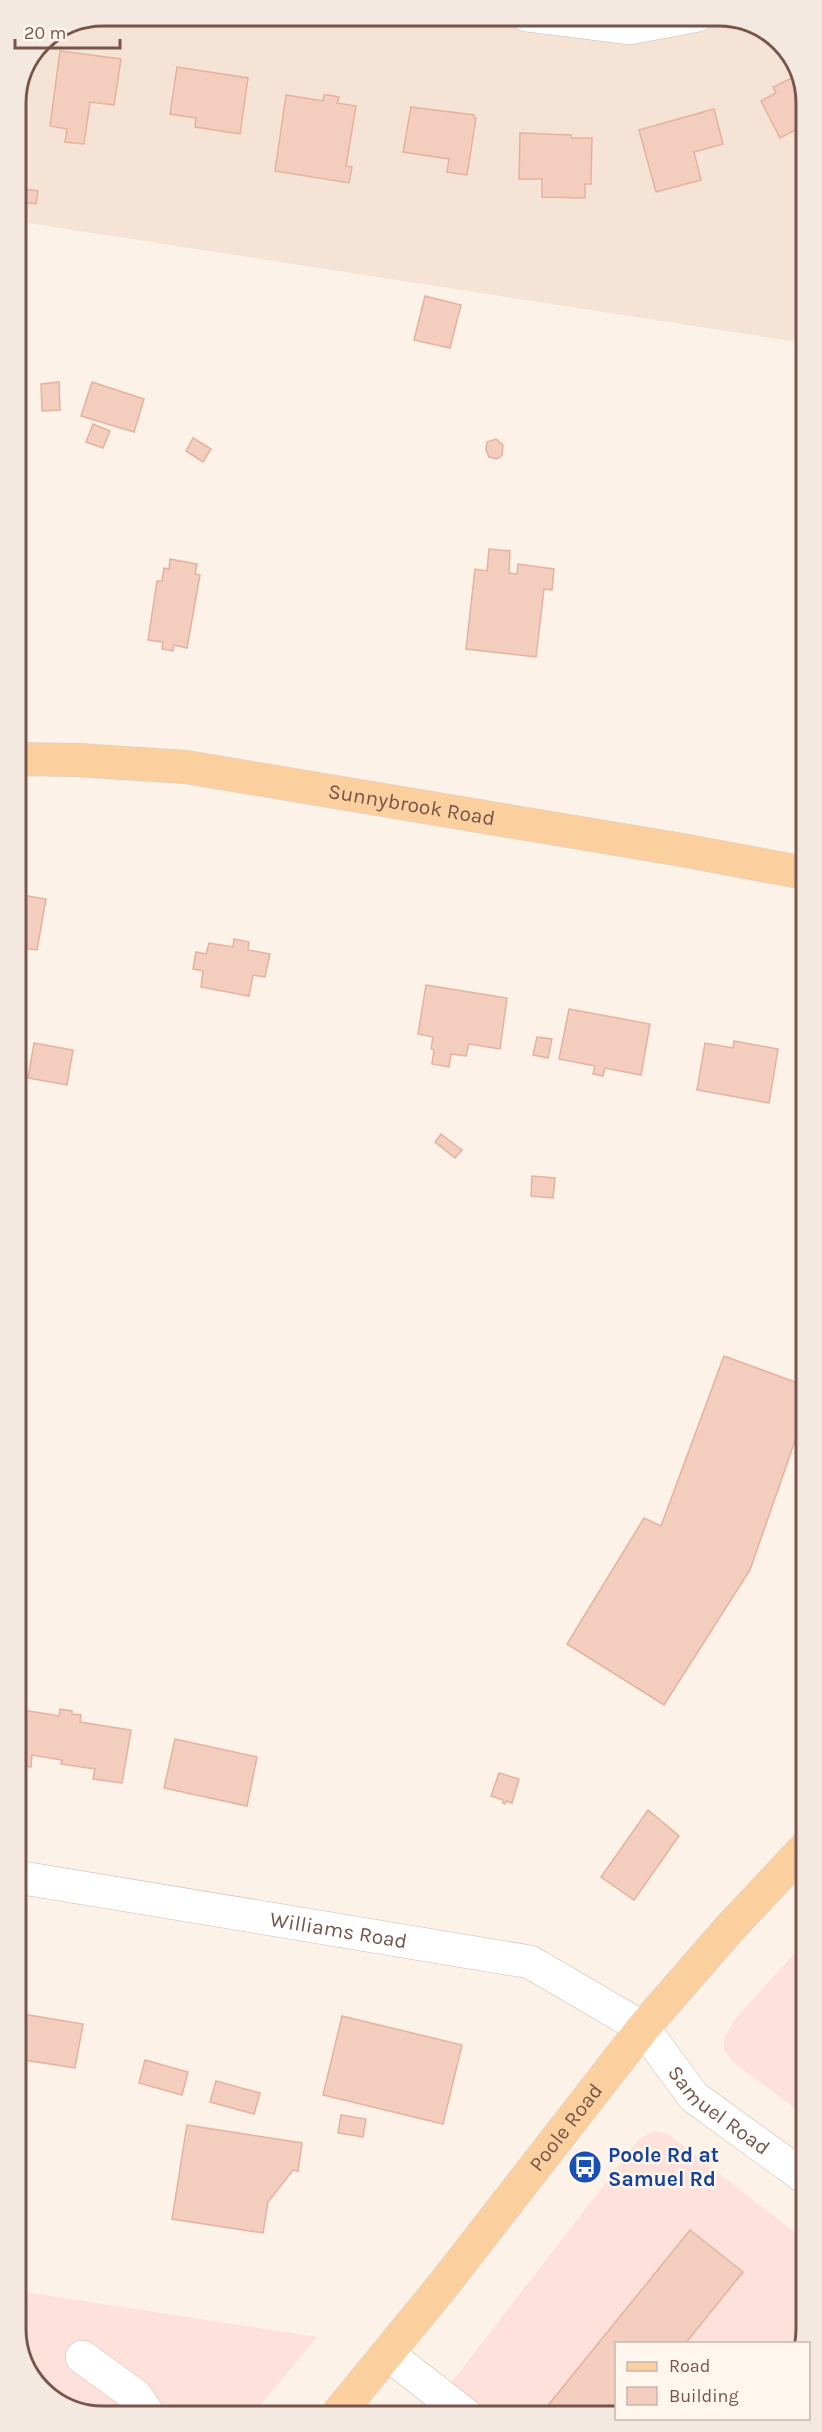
<svg xmlns="http://www.w3.org/2000/svg" width="822" height="2432" viewBox="0 0 822 2432" font-family="Karla,sans-serif">
<style>
.residential{fill:#f5e3d5}
.commercial{fill:#fde1da}
.building{fill:#f3cdbe;stroke:#e6b19e;stroke-width:1.5}
.lines{fill:none;stroke-linecap:round;stroke-linejoin:round}
.minor-casing{stroke:#d1baaf;stroke-width:34}
.major-casing{stroke:#d9cfcc;stroke-width:34}
.minor{stroke:#fff;stroke-width:33}
.major{stroke:#fccf9e;stroke-width:33}
.labels{text-anchor:middle;stroke-width:5;stroke-linejoin:round;paint-order:stroke}
.street-label{font-size:21px;fill:#77554a;stroke:#fff6ee}
.transit-label{font-size:21px;font-weight:bold;fill:#164399;stroke:#fff6ee;text-anchor:start}
.rim{fill:none;stroke:#77554a;stroke-width:3}
</style>
<rect width="100%" height="100%" fill="#fdf2e7"/>
<path class="residential" d="M103,15H725L777,37L804,80V343L15,221V97L41,40Z"/>
<g class="commercial">
<path d="M806,1941L807,2117L733,2062L724,2049V2038L735,2019Z"/>
<path d="M654,2131L668,2134L807,2242V2330L802,2343L616,2344V2415H490L448,2387L640,2138Z"/>
<path d="M18,2291L317,2337L251,2416L97,2417L45,2395L18,2352Z"/>
</g>
<g class="building">
<path d="M60,51L121,59L114,105L90,102L84,144L65,142L67,129L50,126Z"/>
<path d="M177,67L248,78L240,134L195,127L196,118L170,114Z"/>
<path d="M800,74L804,80V142L797,129L780,138L761,101L776,93L773,87Z"/>
<path d="M286,95L323,101L324,95H329L339,97L337,103L356,106L346,166L352,167L349,183L275,171Z"/>
<path d="M411,107L474,115V118H476L467,175L447,172L449,159L403,152Z"/>
<path d="M714,109L723,144L694,152L701,180L656,192L639,130Z"/>
<path d="M520,133L571,135L572,138H592L591,184H585V198L542,197V179H519Z"/>
<path d="M16,188L38,191L36,204L15,201Z"/>
<path d="M425,296L461,305L450,348L414,340Z"/>
<path d="M15,352L25,355L17,387H16Z"/>
<path d="M59,382L60,410L42,411L41,384Z"/>
<path d="M92,382L144,399L134,432L81,416Z"/>
<path d="M93,424L110,431L103,448L86,442Z"/>
<path d="M193,438L211,449L203,462L186,451Z"/>
<path d="M496,439L503,445L502,455L497,459L489,457L486,450L487,442Z"/>
<path d="M489,549L510,551L509,573L517,574L518,564L554,569L552,590L544,589L536,657L466,649L475,569L487,571Z"/>
<path d="M170,559L197,564L195,574L200,575L187,648L174,645L173,651L162,649L163,642L148,640L157,581H162L164,568L169,569Z"/>
<path d="M16,894L46,899L37,950L16,947Z"/>
<path d="M234,939L249,942L248,950L270,954L265,977L253,975L249,996L201,987L203,971L193,969L196,952L206,954L209,943L233,947Z"/>
<path d="M426,985L507,998L500,1049L469,1044L466,1056L451,1054L449,1067L432,1064L434,1050L431,1049L433,1037L418,1034Z"/>
<path d="M569,1009L650,1024L641,1075L605,1068L603,1076L593,1074L595,1066L559,1059Z"/>
<path d="M537,1037L552,1039L548,1058L533,1055Z"/>
<path d="M734,1041L778,1049L769,1103L697,1090L705,1043L733,1048Z"/>
<path d="M34,1043L73,1050L67,1085L28,1078Z"/>
<path d="M441,1134L462,1150L455,1158L435,1142Z"/>
<path d="M532,1176L555,1178L553,1198L531,1196Z"/>
<path d="M724,1356L806,1386V1409L750,1570L664,1705L567,1644L644,1518L661,1526Z"/>
<path d="M17,1709L59,1716L60,1709L72,1711V1714L81,1715L80,1722L131,1730L122,1783L93,1779L95,1769L61,1764L62,1760L32,1755L31,1767L17,1765Z"/>
<path d="M175,1739L257,1757L247,1806L164,1788Z"/>
<path d="M499,1773L519,1779L512,1803L506,1801L505,1804L503,1803V1800L491,1796Z"/>
<path d="M648,1810L679,1836L634,1900L601,1877Z"/>
<path d="M17,2013L83,2024L75,2068L18,2059Z"/>
<path d="M342,2016L462,2045L443,2124L323,2095Z"/>
<path d="M145,2060L188,2072L182,2095L139,2083Z"/>
<path d="M216,2081L260,2093L254,2114L210,2102Z"/>
<path d="M341,2115L366,2119L363,2137L338,2133Z"/>
<path d="M187,2125L302,2143L298,2171L293,2170L268,2202L263,2233L172,2219Z"/>
<path d="M690,2230L743,2272L685,2344H616V2415H542L541,2414Z"/>
</g>
<g class="lines">
<defs>
<g id="minor">
<path d="M526,15L629,28L698,15"/>
<path id="s1" d="M17,1877L530,1962L643,2028L694,2097L807,2179"/>
<path d="M388,2354L466,2415"/>
<path d="M82,2357L136,2396L150,2417"/>
</g>
<g id="major">
<path id="s2" d="M16,759L78,760L186,767L682,850L805,873"/>
<path id="s3" d="M336,2416L444,2284L643,2028L729,1929L806,1847"/>
</g>
</defs>
<use href="#minor" class="minor-casing"/>
<use href="#major" class="major-casing"/>
<use href="#minor" class="minor"/>
<use href="#major" class="major"/>
</g>
<defs>
<symbol id="bus-disc" viewBox="-11 -11 22 22"><circle r="9.5" fill="#1a4fb4" stroke="#fff6ee"/><path d="M-5-6H5V4H4V6H2V4H-2V6H-4V4H-5ZM-3.5-4V0h7V-4ZM-3.5 1.2v1.5H-2V1.2ZM2 1.2v1.5H3.5V1.2Z" fill="#fff"/></symbol>
</defs>
<g fill-rule="evenodd">
<use href="#bus-disc" x="566" y="2148" width="38" height="38"/>
</g>
<g class="labels">
<g class="street-label">
<text dy="7" stroke="none"><textPath href="#s2" startOffset="399">Sunnybrook Road</textPath></text>
<text dy="7" stroke="none"><textPath href="#s1" startOffset="326">Williams Road</textPath></text>
<text dy="7" stroke="none"><textPath href="#s1" startOffset="764">Samuel Road</textPath></text>
<text dy="7" stroke="none"><textPath href="#s3" startOffset="369">Poole Road</textPath></text>
</g>
<g class="transit-label">
<text x="608" y="2162">Poole Rd at<tspan x="608" dy="24">Samuel Rd</tspan></text>
</g>
</g>
<path d="M0 0H822V2432H0ZM103 26H719A77 77 0 0 1 796 103V2329A77 77 0 0 1 719 2406H103A77 77 0 0 1 26 2329V103A77 77 0 0 1 103 26Z" fill="#f4e9e1" fill-rule="evenodd"/>
<path class="rim" d="M103 26H719A77 77 0 0 1 796 103V2329A77 77 0 0 1 719 2406H103A77 77 0 0 1 26 2329V103A77 77 0 0 1 103 26Z"/>
<rect x="615" y="2342" width="195" height="78" fill="#fff6ee" stroke="#c9b6ac" stroke-width="1.5"/>
<rect x="627" y="2362" width="30" height="9" fill="#fccf9e" stroke="#c9b6ac" stroke-width="1.5"/>
<text x="669" y="2372" font-size="18" fill="#77554a">Road</text>
<rect x="627" y="2387" width="30" height="18" fill="#f3cdbe" stroke="#c9b6ac" stroke-width="1.5"/>
<text x="669" y="2402" font-size="18" fill="#77554a">Building</text>
<path d="M15 39v9h105v-9" fill="none" stroke="#77554a" stroke-width="3"/>
<text x="24" y="39" font-size="18" fill="#77554a" stroke="#fff6ee" stroke-width="4.5" paint-order="stroke">20 m</text>
</svg>
